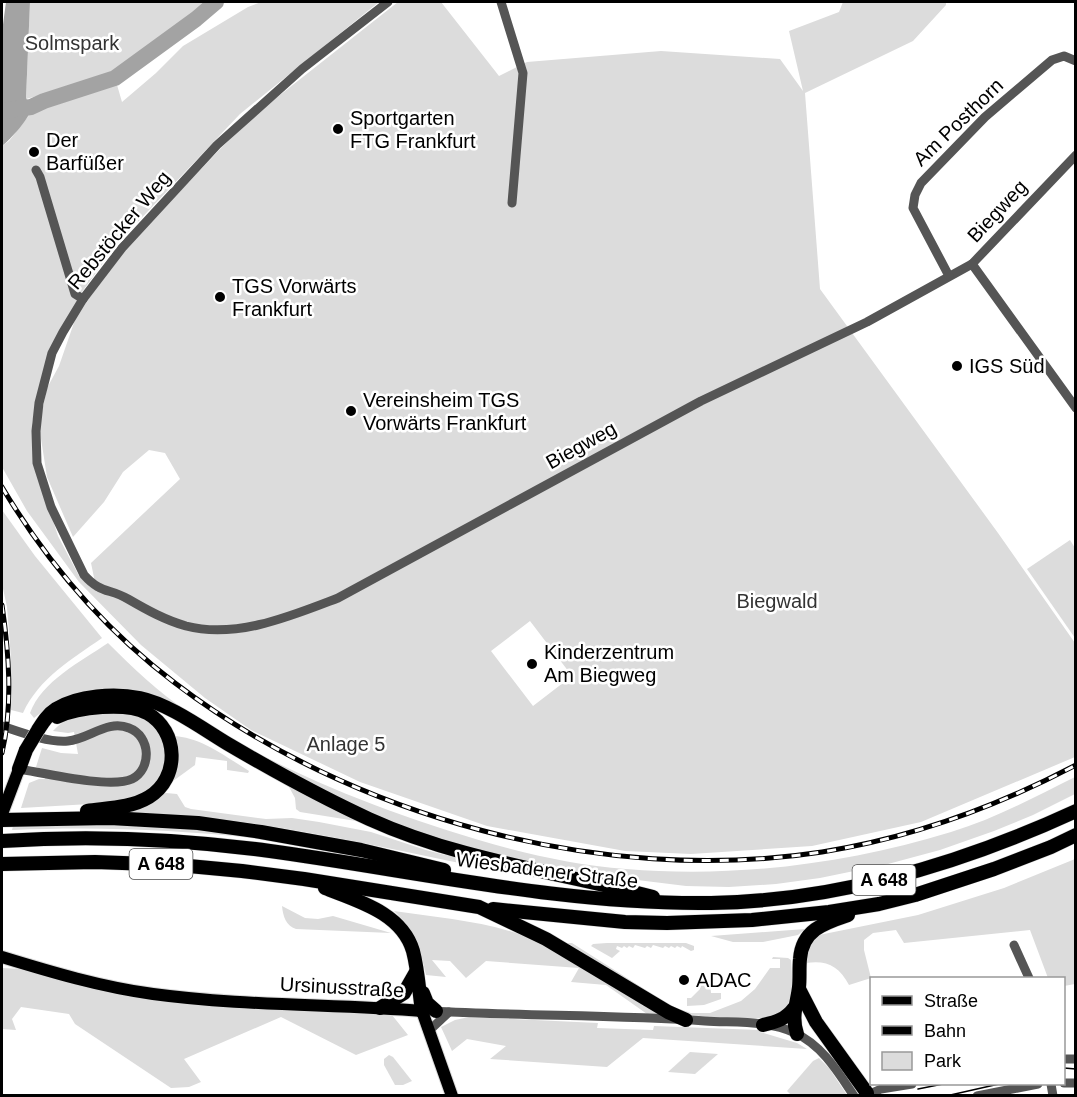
<svg xmlns="http://www.w3.org/2000/svg" width="1077" height="1097" viewBox="0 0 1077 1097" font-family="Helvetica,sans-serif">
<style>
.green{fill:#dcdcdc;fill-rule:evenodd}
.water{fill:#a3a3a3}
.lines{fill:none;stroke-linecap:round;stroke-linejoin:round}
.river{stroke:#a3a3a3;stroke-width:16}
.major-casing{stroke:#dbdbdb;stroke-width:14}
.highway-casing{stroke:#dbdbdb;stroke-width:15}
.minor{stroke:#555;stroke-width:9}
.major{stroke:#000;stroke-width:12}
.highway{stroke:#000;stroke-width:14}
.tram{stroke:#000;stroke-width:1.5}
.rail-casing{stroke:#000;stroke-width:5}
.rail{stroke:#fff;stroke-width:3;stroke-dasharray:9;stroke-linecap:butt}
.highway-bridge-casing{stroke:#dbdbdb;stroke-width:15;stroke-linecap:butt}
.highway-bridge{stroke:#000;stroke-width:14}
.poi-dot{fill:#000;stroke:#fff;stroke-width:2}
.labels{text-anchor:middle;stroke-width:5;stroke-linejoin:round;paint-order:stroke}
.shield{fill:#fff;stroke:#4c4c4c;stroke-width:1.5}
.shield-label{font-size:18px;font-weight:bold;fill:#000}
.park-label{font-size:20px;fill:#333;stroke:#fff}
.poi-label{font-size:20px;fill:#000;stroke:#fff;text-anchor:start}
.street-label{font-size:20px;fill:#000;stroke:#fff}
</style>
<rect width="100%" height="100%" fill="#fff"/>
<g class="green">
<path d="M30,2H205L119,74L26,99Z"/>
<path d="M261,2H379L240,114L116,245L82,292L41,383L32,423L37,472L58,536L79,576L97,592L91,563L180,479L165,453L149,450L123,472L104,502L73,537L47,477L39,426L47,388L59,366L77,314L130,244L222,147L261,110L398,2H441L499,76L527,62L661,51L780,59L803,91L789,31L839,12L843,2H946V5L913,41L805,93L820,289L998,533L1075,643V757L921,822L812,846L691,854L625,851L487,826L360,782L251,730L205,698L141,645L79,582L27,511L2,467V146L9,141L30,114L89,88L115,78L122,102L156,73L183,46L248,7ZM530,621L572,676L533,706L491,651Z"/>
<path d="M2,510L35,556L102,638C72,659 39,678 23,713L11,710V659L7,607L2,584Z"/>
<path d="M1070,540L1075,548V638L1027,569Z"/>
<path d="M108,643C133,668 158,692 187,711C247,752 320,785 388,810C463,837 546,863 626,869C736,878 846,864 951,832C994,819 1035,797 1075,777V794L1033,815L994,831L940,850L888,864L820,878L776,884L729,887L686,886L605,876H595L528,864L499,857L415,831L341,800L157,698L43,711L34,718L30,713C42,681 80,662 108,643Z"/>
<path d="M117,712L140,715L157,728L168,753L161,778L142,795L107,803L21,808L29,783L39,779H45L46,770L36,767L42,748L61,753L78,754L74,732L68,733L53,731C70,712 93,714 117,712Z"/>
<path d="M173,736C201,737 226,757 249,771L248,773L227,770V761L196,757L195,765L169,784Z"/>
<path d="M290,785L357,819L356,821L300,812L296,809L295,798L289,787Z"/>
<path d="M166,793L177,794L185,807L191,809L266,819L292,818L319,822L371,832L426,850L445,855L461,856L566,883C457,865 351,837 242,822C200,816 157,814 114,813Z"/>
<path d="M131,824L208,830L279,841C189,830 102,826 12,830L13,826Z"/>
<path d="M1075,859V984L1064,986V978H1048L1030,930L904,943L896,930L873,933L864,940V950L871,978L849,985C839,966 827,960 806,963L807,948L819,935L918,915L1004,888Z"/>
<path d="M282,906L305,918L318,919L333,916L391,933L296,929C286,926 283,916 282,906Z"/>
<path d="M394,911C439,918 487,921 530,938C577,957 621,989 665,1015L647,1014L606,985L571,982L579,968L486,961L466,978L450,961L432,960L446,977L426,975C420,947 415,932 394,911Z"/>
<path d="M805,929L798,935L763,942H733L711,936Z"/>
<path d="M563,943H572L671,1006L691,1013H710L741,1001L755,989L770,968H780V959H772L773,957L788,958L791,960C792,975 794,998 785,1009C772,1026 701,1017 681,1013Z"/>
<path d="M607,943H686L694,946V950L691,951L682,946L681,948L677,946L675,948L671,946L669,948L665,946L663,948L653,945L651,948L647,946L645,948L635,945L633,948L629,946L627,948L624,946L622,948L617,946L616,949L620,951L612,958L591,946L593,944Z"/>
<path d="M2,968L22,969L104,990L157,1001L237,1008L392,1015L408,1035L356,1055L281,1017L184,1059L201,1082L189,1087L171,1088L75,1024L69,1014L21,1007L12,1019L16,1030L2,1029Z"/>
<path d="M710,982L711,993H721V999L704,1005L687,1006V998H691L700,989V983Z"/>
<path d="M469,1017L598,1023L597,1028L653,1030L654,1026L759,1030L760,1032L797,1043L807,1049L643,1038L607,1067L490,1059L506,1046L467,1039L452,1051L441,1027L455,1020Z"/>
<path d="M690,1052L718,1054L695,1074L668,1072Z"/>
<path d="M389,1055L393,1057L412,1081L403,1085H395L384,1065V1059Z"/>
<path d="M819,1058L829,1068L847,1095H791L787,1091L813,1061Z"/>
</g>
<path class="water" d="M6,2H30L26,98C27,101 30,104 31,107C33,115 9,141 2,146V32Z"/>
<g class="lines">
<path class="river" d="M2,111L31,107L44,101L115,78L196,19L216,2"/>
<defs>
<g id="major">
<path d="M2,814L19,769"/>
<path d="M2,957C51,972 101,987 153,994C242,1006 333,1004 422,1011"/>
<path d="M422,1011L452,1096"/>
</g>
<g id="highway">
<path d="M57,717C78,707 126,702 147,713C179,731 180,778 149,797C131,808 108,808 87,811"/>
<path d="M38,730C43,722 48,714 56,709C78,695 115,693 140,698C169,704 203,729 228,744C274,771 321,797 369,819C459,860 558,872 653,897"/>
<path d="M19,769L26,750"/>
<path d="M2,820L110,818L198,823L261,832L361,850L444,870"/>
<path d="M2,841C90,835 182,839 270,851C416,871 563,905 711,903C838,901 961,864 1076,811"/>
<path d="M2,864L95,862L178,865L242,871L304,879L479,907L546,939L668,1012L686,1020"/>
<path d="M325,888C358,901 402,913 413,951C418,970 419,991 422,1011"/>
<path d="M493,909L625,922L667,923L752,920L829,912L879,904L915,895L994,869L1051,847L1076,835"/>
<path d="M799,989L816,1022L867,1093"/>
<path d="M423,993L427,1003L436,1011"/>
<path d="M380,1008L404,993L416,972"/>
<path d="M763,1025C776,1022 786,1019 794,1008"/>
<path d="M797,1034C791,1016 797,1004 799,987C800,978 799,968 800,959C802,930 824,923 848,915"/>
</g>
</defs>
<use href="#major" class="major-casing"/>
<use href="#highway" class="highway-casing"/>
<g class="minor">
<path d="M388,2L302,69L217,145L122,248L83,299L63,332L52,353L39,403L36,431L37,463L51,507L84,575C101,594 109,588 128,599C147,610 165,620 186,626C237,639 291,616 338,598L701,401L867,322L972,264L1076,155"/>
<path d="M501,2L523,73L512,203"/>
<path d="M36,170L40,177L75,294L83,299"/>
<path d="M972,264L1076,408"/>
<path d="M949,276L913,208L915,195L921,183L985,117L1052,60L1064,56L1076,61"/>
<path d="M2,726C20,732 49,743 68,741C89,739 108,719 129,728C151,736 152,769 132,779C111,789 44,773 19,769"/>
<path d="M1014,945L1029,978"/>
<path d="M431,1011C522,1016 614,1015 705,1021C734,1023 768,1020 795,1033C822,1045 838,1072 854,1096"/>
<path d="M433,1027L449,1012"/>
<path d="M1064,1059H1076"/>
<path d="M1064,1083H1076"/>
<path d="M1051,1084L1053,1096"/>
<path d="M865,1096L881,1089L912,1084"/>
<path d="M977,1096L1038,1084"/>
</g>
<use href="#major" class="major"/>
<use href="#highway" class="highway"/>
<g class="tram">
<path d="M1064,1068L1076,1069"/>
<path d="M918,1089L943,1084"/>
<path d="M946,1096L999,1084"/>
</g>
<defs>
<g id="rail">
<path d="M2,487C46,561 105,630 175,683C351,817 602,886 822,852C911,838 996,807 1076,765"/>
<path d="M2,605C9,653 13,705 2,753"/>
</g>
</defs>
<use href="#rail" class="rail-casing"/>
<use href="#rail" class="rail"/>
<defs>
<path id="highway-bridge" d="M26,750L38,730"/>
</defs>
<use href="#highway-bridge" class="highway-bridge-casing"/>
<use href="#highway-bridge" class="highway-bridge"/>
</g>
<g class="poi-dot">
<circle cx="338" cy="129" r="6"/>
<circle cx="34" cy="152" r="6"/>
<circle cx="220" cy="297" r="6"/>
<circle cx="957" cy="366" r="6"/>
<circle cx="351" cy="411" r="6"/>
<circle cx="532" cy="664" r="6"/>
<circle cx="684" cy="980" r="6"/>
</g>
<g class="labels">
<g class="shield">
<rect x="129.5" y="849" width="63" height="30" rx="4.5"/>
<rect x="852.5" y="865" width="63" height="30" rx="4.5"/>
</g>
<g class="shield-label">
<text x="161" y="870">A 648</text>
<text x="884" y="886">A 648</text>
</g>
<g class="park-label">
<text x="72" y="50">Solmspark</text>
<text x="777" y="608">Biegwald</text>
<text x="346" y="751">Anlage 5</text>
</g>
<g class="poi-label">
<text x="350" y="125">Sportgarten<tspan x="350" dy="23">FTG Frankfurt</tspan></text>
<text x="46" y="147">Der<tspan x="46" dy="23">Barfüßer</tspan></text>
<text x="232" y="293">TGS Vorwärts<tspan x="232" dy="23">Frankfurt</tspan></text>
<text x="969" y="373">IGS Süd</text>
<text x="363" y="407">Vereinsheim TGS<tspan x="363" dy="23">Vorwärts Frankfurt</tspan></text>
<text x="544" y="659">Kinderzentrum<tspan x="544" dy="23">Am Biegweg</tspan></text>
<text x="696" y="987">ADAC</text>
</g>
<g class="street-label">
<text transform="translate(958 122) rotate(-44)" y="7">Am Posthorn</text>
<text transform="translate(997 211) rotate(-47)" y="7">Biegweg</text>
<text transform="translate(119 230) rotate(-50)" y="7">Rebstöcker Weg</text>
<text transform="translate(581 445) rotate(-29)" y="7">Biegweg</text>
<text transform="translate(547 870) rotate(7)" y="7">Wiesbadener Straße</text>
<text transform="translate(342 987) rotate(3)" y="7">Ursinusstraße</text>
</g>
</g>
<rect width="1077" height="1097" fill="none" stroke="#000000" stroke-width="6"/>
<rect x="870" y="977" width="195" height="108" fill="#ffffff" stroke="#999999" stroke-width="1.5"/>
<rect x="882" y="996" width="30" height="9" fill="#000000" stroke="#999999" stroke-width="1.5"/>
<text x="924" y="1007" font-size="18" fill="#000000">Straße</text>
<rect x="882" y="1026" width="30" height="9" fill="#000000" stroke="#999999" stroke-width="1.5"/>
<text x="924" y="1037" font-size="18" fill="#000000">Bahn</text>
<rect x="882" y="1052" width="30" height="18" fill="#dcdcdc" stroke="#999999" stroke-width="1.5"/>
<text x="924" y="1067" font-size="18" fill="#000000">Park</text>
</svg>
